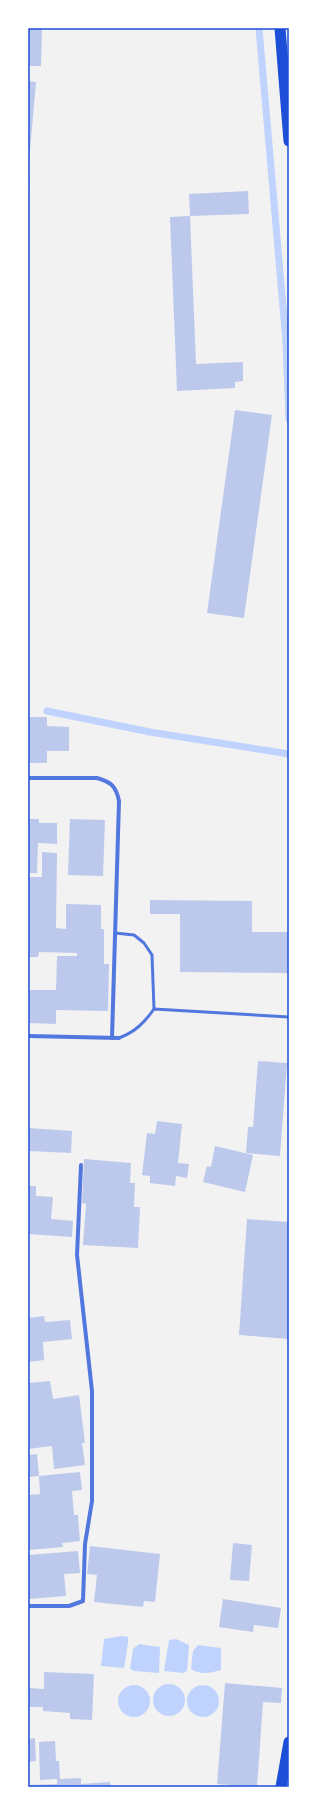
<svg xmlns="http://www.w3.org/2000/svg" width="317" height="1815" viewBox="0 0 317 1815" font-family="'Times New Roman',serif">
<style>
.water{fill:#bfd3fe}
.lines{fill:none;stroke-linecap:round;stroke-linejoin:round}
.stream{stroke:#bfd3fe;stroke-width:7}
.building{fill:#bdc9ec}
.service{stroke:#5277de;stroke-width:3}
.minor{stroke:#5277de;stroke-width:4}
.trunk{stroke:#1d4ed8;stroke-width:11}
.neatline{fill:none;stroke:#1d4ed8;stroke-width:1.5}
</style>
<rect width="100%" height="100%" fill="#f2f2f2"/>
<g class="water">
<path d="M122,1636L128,1637C129,1639 125,1663 124,1668L101,1666L104,1639Z"/>
<path d="M176,1639L189,1645L187,1671L183,1673L164,1671L169,1640Z"/>
<path d="M139,1644L160,1647L159,1673L134,1671L130,1669L133,1649Z"/>
<path d="M198,1645L221,1648V1670C212,1673 199,1675 191,1669L193,1651Z"/>
<circle cx="169" cy="1700" r="16"/>
<circle cx="203" cy="1701" r="16"/>
<circle cx="134" cy="1701" r="16"/>
</g>
<g class="lines">
<g class="stream">
<path d="M259,28L286,342L289,419"/>
<path d="M47,711L150,732L289,754"/>
</g>
</g>
<g class="building">
<path d="M28,28H42L41,66H28Z"/>
<path d="M28,81L36,82L29,162L28,161Z"/>
<path d="M28,177H30L29,196H28Z"/>
<path d="M248,191L249,214L190,216L196,364L243,362V381L235,382V388L177,391L170,217L190,216L189,194Z"/>
<path d="M235,410L272,415L244,618L207,613Z"/>
<path d="M28,717H47V726L69,727V751H47V763H28Z"/>
<path d="M28,819H39V823H57V844L38,843L37,873H28Z"/>
<path d="M70,819L105,820L103,876L68,875Z"/>
<path d="M42,852L57,853L56,928L66,929V904L101,905V929H104V964H109L108,1011L56,1010V1024L28,1023V990H56L57,956H77V953L39,952L38,957H28L29,877H42Z"/>
<path d="M150,900L252,901V932H289V973L180,972V914H150Z"/>
<path d="M258,1061L287,1063L280,1156L246,1153L248,1127H253Z"/>
<path d="M157,1121L182,1124L178,1163L189,1164L187,1178L176,1176L175,1186L150,1183V1176L142,1175L147,1133L155,1134Z"/>
<path d="M28,1128L72,1131L71,1153L28,1151Z"/>
<path d="M215,1146L253,1155L245,1192L203,1182L207,1166L211,1167Z"/>
<path d="M84,1159L131,1163L130,1183H135L134,1207H140L138,1248L83,1245L86,1204L82,1203Z"/>
<path d="M28,1186H36V1196L53,1197L51,1219L73,1221L72,1237L28,1234Z"/>
<path d="M247,1219L289,1222V1339L239,1335Z"/>
<path d="M44,1316L45,1322L70,1320L72,1339L43,1342L44,1360L28,1362V1318Z"/>
<path d="M50,1381L53,1399L79,1395L85,1443H82L85,1465L54,1469L52,1446L28,1449V1383Z"/>
<path d="M37,1454L39,1476L28,1477V1455Z"/>
<path d="M80,1472L82,1490L72,1491L74,1515H78L80,1541L62,1543L63,1547L28,1550V1495L40,1494L39,1476Z"/>
<path d="M28,1481H29L30,1493H28Z"/>
<path d="M233,1543L252,1545L249,1581L230,1580Z"/>
<path d="M90,1546L160,1554L155,1602L144,1601L143,1607L94,1602L97,1575L87,1574Z"/>
<path d="M78,1551L80,1573L64,1574L66,1596L28,1599V1555Z"/>
<path d="M223,1599L281,1608L278,1628L254,1625L253,1632L219,1627Z"/>
<path d="M44,1672L94,1674L92,1720L70,1719V1713L43,1711V1707H28V1688L44,1689Z"/>
<path d="M225,1683L282,1688L281,1703L263,1702L257,1787L217,1784Z"/>
<path d="M35,1738L36,1761L28,1762V1739Z"/>
<path d="M55,1741L56,1761H59L60,1779L81,1778V1784L110,1782L111,1787H28V1785L57,1784V1779L40,1780L39,1742Z"/>
</g>
<g class="lines">
<g class="service">
<path d="M115,933L134,935L144,943L152,955L154,1009"/>
<path d="M119,1038C135,1032 144,1023 154,1009L289,1017"/>
</g>
<g class="minor">
<path d="M28,778H97C111,782 116,786 119,801L112,1038"/>
<path d="M28,1036L119,1038"/>
<path d="M28,1606H69L83,1601L85,1544L92,1501V1391L77,1255L81,1165"/>
</g>
<g class="trunk">
<path d="M280,28L289,141"/>
<path d="M281,1787L289,1742"/>
</g>
</g>
<rect width="317" height="1815" fill="none" stroke="#ffffff" stroke-width="58"/>
<rect x="29" y="29" width="259" height="1757" class="neatline"/>
</svg>
